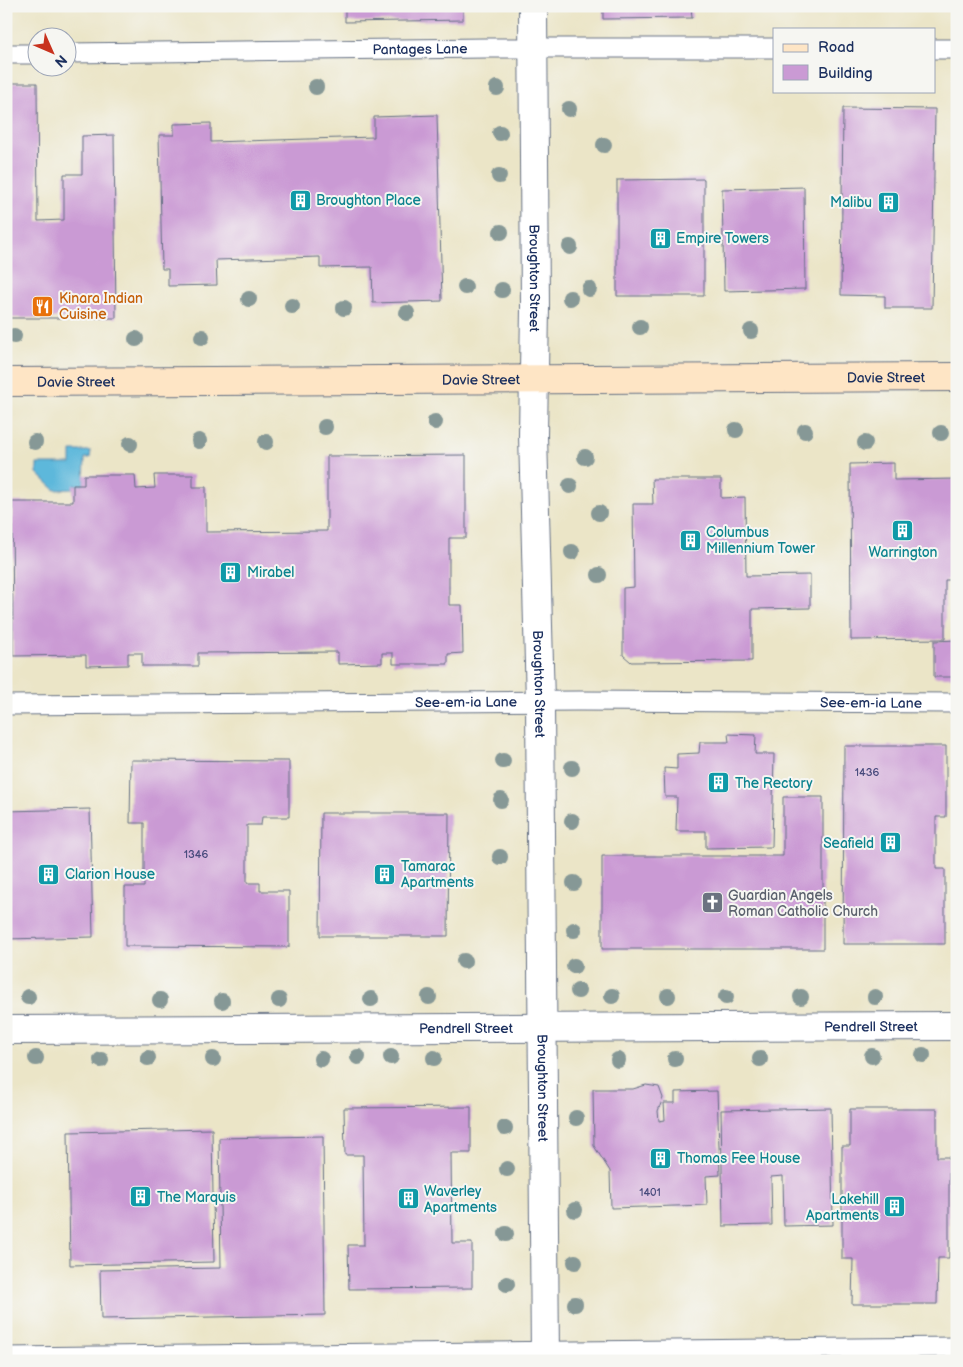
<svg xmlns="http://www.w3.org/2000/svg" width="963" height="1367" viewBox="0 0 963 1367" font-family="'Balsamiq Sans',sans-serif">
<style>
.water{fill:#5db8db;stroke:#3c749c}
.building{fill:#ca9ad4}
.lines{fill:none;stroke-linecap:round;stroke-linejoin:round}
.lane-casing{stroke:#646f83;stroke-width:21}
.street-casing{stroke:#646f83;stroke-width:30}
.secondary-casing{stroke:#646f83;stroke-width:30}
.lane{stroke:#fff;stroke-width:19}
.street{stroke:#fff;stroke-width:28}
.secondary{stroke:#fee5c5;stroke-width:28}
.tree{fill:#869896}
.labels{text-anchor:middle;stroke-width:4;stroke-linejoin:round;paint-order:stroke}
.number-label{font-size:11px;fill:#474a7c}
.street-label{font-size:14px;fill:#1b2f5e;stroke:#f6f6f2}
.culture-label{font-size:14px;fill:#0d838f;stroke:#f6f6f2;text-anchor:start}
.food-label{font-size:14px;fill:#c56008;stroke:#f6f6f2;text-anchor:start}
.worship-label{font-size:14px;fill:#5b616d;stroke:#f6f6f2;text-anchor:start}
</style>
<rect width="100%" height="100%" fill="#f6f6f2"/>
<filter id="ink" filterUnits="userSpaceOnUse"><feTurbulence type="fractalNoise" baseFrequency=".02" numOctaves="2"/><feDisplacementMap in="SourceGraphic" scale="10" xChannelSelector="R" yChannelSelector="G"/><feConvolveMatrix kernelMatrix="1 2 1 2 8 2 1 2 1" color-interpolation-filters="sRGB"/></filter>
<filter id="wash" filterUnits="userSpaceOnUse"><feTurbulence type="fractalNoise" baseFrequency=".0096" numOctaves="4" result="noise"/><feDisplacementMap in="SourceGraphic" scale="20" xChannelSelector="R" yChannelSelector="G"/><feGaussianBlur stdDeviation="1.12" result="paint"/><feColorMatrix in="noise" values="0 0 0 0 0 0 0 0 0 0 0 0 0 0 0 0 0 1.4 0 .05"/><feComposite in="paint" operator="in"/></filter>
<g filter="url(#wash)">
<rect width="100%" height="100%" fill="#ebe5c7"/>
<path class="water" d="M71,451H91L90,458H85L84,485H74L73,489L55,490L37,473V464H71Z"/>
<g id="blocks">
<g class="building">
<path d="M345,6H463V20L345,22Z"/>
<path d="M603,6H691L692,18L603,19Z"/>
<path d="M6,83H37L38,221L64,220V174H82V136L114,135L116,318H6Z"/>
<path d="M843,108L935,109L932,308H885V296L841,295Z"/>
<path d="M437,115L442,301L373,303L372,267L320,268V257L216,260L217,285L168,286V269H162L159,135H174V124L211,123V142L374,137V117Z"/>
<path d="M704,179V296H617V180Z"/>
<path d="M804,187L805,289L724,291L722,189Z"/>
<path d="M466,455V538H449V605H462L463,653L448,654V664H393V653H382V663L338,664V652L198,653V666H142V653H128V665L86,666V655L13,656L12,502H73V485H84V475H135L136,489L155,488L154,475H193V487H206V532L327,531V456Z"/>
<path d="M894,463V480L957,479V580H945V639L851,640L850,464Z"/>
<path d="M652,479H721V498L745,497L746,576L810,575V608L752,609V661L631,662L623,655V588L634,587L633,504H653Z"/>
<path d="M957,640V677H934V641Z"/>
<path d="M728,734L756,735L755,754H774L772,847L706,848V831H676L677,797H665L664,768L677,769V754L699,753L700,742H729Z"/>
<path d="M844,746H946V817H936V869H945V944H843Z"/>
<path d="M131,760L289,761V817H262L261,825H247V883H260V891H289V947L125,946V887H144V823H130Z"/>
<path d="M783,797H823V949H602V856H783Z"/>
<path d="M90,809L93,937L6,939V811Z"/>
<path d="M321,813H449L448,936H320Z"/>
<path d="M646,1085L659,1087L663,1098L658,1111L659,1121L665,1120L664,1103H675V1092L717,1091L720,1175L706,1176L707,1205L611,1208L610,1171L594,1146L593,1089H633Z"/>
<path d="M471,1107V1153H451L452,1243H472V1288L349,1289L348,1245H364L363,1155H345L344,1108Z"/>
<path d="M831,1108L833,1225L784,1226L783,1176L771,1177L772,1225L723,1226L721,1110Z"/>
<path d="M850,1109H937V1157H949V1258H938L937,1304H852L853,1259H842V1146H850Z"/>
<path d="M212,1129L214,1262L70,1265L68,1132Z"/>
<path d="M323,1136L325,1315L101,1319L100,1270L221,1268L219,1138Z"/>
</g>
</g>
</g>
<g filter="url(#ink)">
<use href="#blocks" fill-opacity="0" stroke="#646f83" stroke-width="1"/>
<g class="lines">
<defs>
<g id="lane">
<path d="M934,49H957"/>
<path id="s1" d="M68,53L486,48H774"/>
<path d="M6,54H38"/>
<path id="s2" d="M6,705L579,701L957,703"/>
<path d="M6,1357L957,1347"/>
</g>
<g id="street">
<path id="s3" d="M533,6L535,308L533,435L540,702L545,1361"/>
<path id="s4" d="M6,1030L957,1026"/>
</g>
<g id="secondary">
<path id="s5" d="M6,382L957,377"/>
</g>
</defs>
<use href="#lane" class="lane-casing"/>
<use href="#street" class="street-casing"/>
<use href="#secondary" class="secondary-casing"/>
<use href="#lane" class="lane"/>
<use href="#street" class="street"/>
<use href="#secondary" class="secondary"/>
</g>
<g class="tree">
<circle cx="316" cy="87" r="8"/>
<circle cx="497" cy="88" r="8"/>
<circle cx="569" cy="109" r="8"/>
<circle cx="500" cy="133" r="8"/>
<circle cx="604" cy="145" r="8"/>
<circle cx="499" cy="176" r="8"/>
<circle cx="501" cy="232" r="8"/>
<circle cx="570" cy="247" r="8"/>
<circle cx="465" cy="287" r="8"/>
<circle cx="589" cy="289" r="8"/>
<circle cx="502" cy="290" r="8"/>
<circle cx="570" cy="298" r="8"/>
<circle cx="249" cy="299" r="8"/>
<circle cx="292" cy="306" r="8"/>
<circle cx="344" cy="308" r="8"/>
<circle cx="407" cy="313" r="8"/>
<circle cx="640" cy="327" r="8"/>
<circle cx="751" cy="331" r="8"/>
<circle cx="14" cy="336" r="8"/>
<circle cx="202" cy="337" r="8"/>
<circle cx="136" cy="339" r="8"/>
<circle cx="435" cy="422" r="8"/>
<circle cx="325" cy="427" r="8"/>
<circle cx="736" cy="430" r="8"/>
<circle cx="805" cy="431" r="8"/>
<circle cx="941" cy="433" r="8"/>
<circle cx="199" cy="441" r="8"/>
<circle cx="35" cy="442" r="8"/>
<circle cx="266" cy="442" r="8"/>
<circle cx="865" cy="443" r="8"/>
<circle cx="130" cy="444" r="8"/>
<circle cx="585" cy="457" r="8"/>
<circle cx="570" cy="486" r="8"/>
<circle cx="599" cy="513" r="8"/>
<circle cx="572" cy="552" r="8"/>
<circle cx="599" cy="575" r="8"/>
<circle cx="503" cy="761" r="8"/>
<circle cx="572" cy="768" r="8"/>
<circle cx="501" cy="800" r="8"/>
<circle cx="572" cy="821" r="8"/>
<circle cx="500" cy="857" r="8"/>
<circle cx="574" cy="883" r="8"/>
<circle cx="574" cy="930" r="8"/>
<circle cx="464" cy="961" r="8"/>
<circle cx="574" cy="966" r="8"/>
<circle cx="578" cy="991" r="8"/>
<circle cx="612" cy="996" r="8"/>
<circle cx="668" cy="996" r="8"/>
<circle cx="28" cy="997" r="8"/>
<circle cx="429" cy="997" r="8"/>
<circle cx="726" cy="997" r="8"/>
<circle cx="801" cy="997" r="8"/>
<circle cx="875" cy="997" r="8"/>
<circle cx="371" cy="999" r="8"/>
<circle cx="160" cy="1000" r="8"/>
<circle cx="279" cy="1000" r="8"/>
<circle cx="222" cy="1001" r="8"/>
<circle cx="923" cy="1055" r="8"/>
<circle cx="872" cy="1056" r="8"/>
<circle cx="358" cy="1057" r="8"/>
<circle cx="391" cy="1057" r="8"/>
<circle cx="36" cy="1058" r="8"/>
<circle cx="148" cy="1058" r="8"/>
<circle cx="434" cy="1058" r="8"/>
<circle cx="213" cy="1059" r="8"/>
<circle cx="321" cy="1059" r="8"/>
<circle cx="675" cy="1059" r="8"/>
<circle cx="760" cy="1059" r="8"/>
<circle cx="101" cy="1060" r="8"/>
<circle cx="618" cy="1060" r="8"/>
<circle cx="576" cy="1118" r="8"/>
<circle cx="505" cy="1128" r="8"/>
<circle cx="507" cy="1169" r="8"/>
<circle cx="575" cy="1210" r="8"/>
<circle cx="506" cy="1234" r="8"/>
<circle cx="575" cy="1262" r="8"/>
<circle cx="507" cy="1284" r="8"/>
<circle cx="575" cy="1304" r="8"/>
</g>
</g>
<defs>
<symbol id="building-square" viewBox="-11 -11 22 22"><rect x="-9" y="-9" width="18" height="18" rx="4" fill="#0f9aa8" stroke="#f6f6f2"/><path d="M-4-6H4V6H1V3H-1V6H-4ZM-2.5-4.3h1.7v1.8h-1.7ZM.8-4.3h1.7v1.8H.8ZM-2.5-1h1.7V.8h-1.7ZM.8-1h1.7V.8H.8Z" fill="#fff"/></symbol>
<symbol id="restaurant-square" viewBox="-11 -11 22 22"><rect x="-9" y="-9" width="18" height="18" rx="4" fill="#e8710a" stroke="#f6f6f2"/><path d="M-5-6h1v4h1v-4h1v4h1v-4h1v5L-1.5 .5V6h-2V.5L-5-1ZM5-6V6H3V1.5H1.5Q1.5-4 5-6Z" fill="#fff"/></symbol>
<symbol id="church-square" viewBox="-11 -11 22 22"><rect x="-9" y="-9" width="18" height="18" rx="4" fill="#6b7280" stroke="#f6f6f2"/><path d="M-1.2-6h2.4v3.5h3.3v2.4h-3.3V6h-2.4V-.1h-3.3v-2.4h3.3Z" fill="#fff"/></symbol>
</defs>
<g fill-rule="evenodd">
<use href="#building-square" x="288" y="188" width="25" height="25"/>
<use href="#building-square" x="876" y="190" width="25" height="25"/>
<use href="#building-square" x="648" y="226" width="25" height="25"/>
<use href="#restaurant-square" x="30" y="294" width="25" height="25"/>
<use href="#building-square" x="890" y="518" width="25" height="25"/>
<use href="#building-square" x="678" y="528" width="25" height="25"/>
<use href="#building-square" x="218" y="560" width="25" height="25"/>
<use href="#building-square" x="706" y="770" width="25" height="25"/>
<use href="#building-square" x="878" y="830" width="25" height="25"/>
<use href="#building-square" x="36" y="862" width="25" height="25"/>
<use href="#building-square" x="372" y="862" width="25" height="25"/>
<use href="#church-square" x="700" y="890" width="25" height="25"/>
<use href="#building-square" x="648" y="1146" width="25" height="25"/>
<use href="#building-square" x="128" y="1184" width="25" height="25"/>
<use href="#building-square" x="396" y="1186" width="25" height="25"/>
<use href="#building-square" x="882" y="1194" width="25" height="25"/>
</g>
<g class="labels">
<g class="number-label">
<text x="867" y="776">1436</text>
<text x="196" y="858">1346</text>
<text x="650" y="1196">1401</text>
</g>
<g class="street-label">
<text dy="5" stroke="none"><textPath href="#s1" startOffset="352">Pantages Lane</textPath></text>
<text dy="5" stroke="none"><textPath href="#s3" startOffset="272">Broughton Street</textPath></text>
<text dy="5" stroke="none"><textPath href="#s5" startOffset="880">Davie Street</textPath></text>
<text dy="5" stroke="none"><textPath href="#s5" startOffset="475">Davie Street</textPath></text>
<text dy="5" stroke="none"><textPath href="#s5" startOffset="70">Davie Street</textPath></text>
<text dy="5" stroke="none"><textPath href="#s3" startOffset="678">Broughton Street</textPath></text>
<text dy="5" stroke="none"><textPath href="#s2" startOffset="460">See-em-ia Lane</textPath></text>
<text dy="5" stroke="none"><textPath href="#s2" startOffset="865">See-em-ia Lane</textPath></text>
<text dy="5" stroke="none"><textPath href="#s4" startOffset="865">Pendrell Street</textPath></text>
<text dy="5" stroke="none"><textPath href="#s4" startOffset="460">Pendrell Street</textPath></text>
<text dy="5" stroke="none"><textPath href="#s3" startOffset="1082">Broughton Street</textPath></text>
</g>
<g class="culture-label">
<text x="316" y="205">Broughton Place</text>
<text x="872" y="207" text-anchor="end">Malibu</text>
<text x="676" y="243">Empire Towers</text>
<text x="706" y="537">Columbus<tspan x="706" dy="16">Millennium Tower</tspan></text>
<text x="903" y="557" text-anchor="middle">Warrington</text>
<text x="247" y="577">Mirabel</text>
<text x="735" y="788">The Rectory</text>
<text x="874" y="848" text-anchor="end">Seafield</text>
<text x="401" y="871">Tamarac<tspan x="401" dy="16">Apartments</tspan></text>
<text x="65" y="879">Clarion House</text>
<text x="677" y="1163">Thomas Fee House</text>
<text x="424" y="1196">Waverley<tspan x="424" dy="16">Apartments</tspan></text>
<text x="157" y="1202">The Marquis</text>
<text x="879" y="1204" text-anchor="end">Lakehill<tspan x="879" dy="16">Apartments</tspan></text>
</g>
<g class="food-label">
<text x="59" y="303">Kinara Indian<tspan x="59" dy="16">Cuisine</tspan></text>
</g>
<g class="worship-label">
<text x="728" y="900">Guardian Angels<tspan x="728" dy="16">Roman Catholic Church</tspan></text>
</g>
</g>
<rect width="963" height="1367" fill="none" stroke="#f6f6f2" stroke-width="25"/>
<rect x="773" y="28" width="162" height="65" fill="#f6f6f2" stroke="#9ea6b7"/>
<rect x="783" y="44" width="25" height="8" fill="#fee5c5" stroke="#9ea6b7"/>
<text x="818" y="52" font-size="15" fill="#1b2f5e">Road</text>
<rect x="783" y="65" width="25" height="15" fill="#ca9ad4" stroke="#9ea6b7"/>
<text x="818" y="78" font-size="15" fill="#1b2f5e">Building</text>
<g transform="translate(52 52) rotate(135)"><circle r="24" fill="#f6f6f2" stroke="#9ea6b7"/>
<path d="M0-4L9 19L0 12L-9 19Z" fill="#c8321e"/>
<text y="-8" font-size="14" font-weight="bold" text-anchor="middle" fill="#1b2f5e">N</text>
</g>
</svg>
